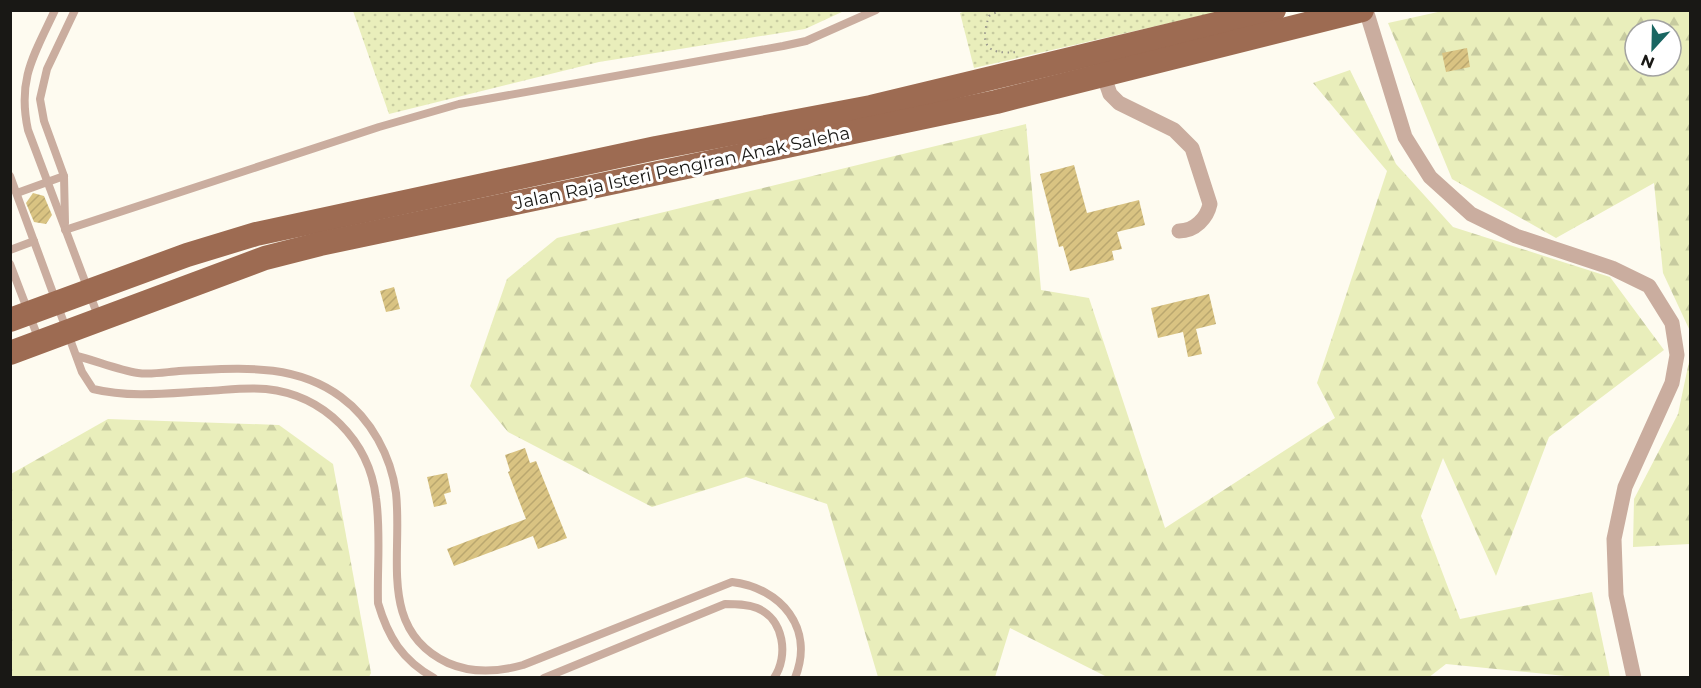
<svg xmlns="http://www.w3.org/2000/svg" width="1701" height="688" viewBox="0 0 1701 688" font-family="Montserrat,sans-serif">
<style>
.forest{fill:url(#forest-firs);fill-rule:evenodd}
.park{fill:url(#park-dots)}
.building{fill:url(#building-hatch)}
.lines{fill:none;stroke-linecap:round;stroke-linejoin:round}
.path{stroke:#96948c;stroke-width:2;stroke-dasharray:1.5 4.5;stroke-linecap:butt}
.service{stroke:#caad9f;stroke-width:8}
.minor{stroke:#caad9f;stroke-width:15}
.primary{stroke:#9d6b52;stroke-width:24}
.labels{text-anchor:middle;stroke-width:6;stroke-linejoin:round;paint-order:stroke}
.street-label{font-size:18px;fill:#191815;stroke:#fff}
</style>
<defs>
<pattern id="forest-firs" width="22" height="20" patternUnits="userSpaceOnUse" patternTransform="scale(1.5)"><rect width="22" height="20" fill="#e9eebb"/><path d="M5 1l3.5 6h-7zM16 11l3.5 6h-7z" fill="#c7cba0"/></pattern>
<pattern id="park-dots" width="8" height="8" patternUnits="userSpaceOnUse" patternTransform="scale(1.5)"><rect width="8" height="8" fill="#e9eebb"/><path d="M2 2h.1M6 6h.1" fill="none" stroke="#c7cba0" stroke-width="1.8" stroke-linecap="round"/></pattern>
<pattern id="building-hatch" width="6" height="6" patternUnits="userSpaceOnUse" patternTransform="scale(1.5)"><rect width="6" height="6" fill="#d9c382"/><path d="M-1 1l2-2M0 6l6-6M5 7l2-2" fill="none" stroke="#baa76f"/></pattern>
</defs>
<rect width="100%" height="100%" fill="#fefbf0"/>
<g class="forest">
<path d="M1447,10L1690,11V331L1663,273L1654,183L1556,238L1452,179L1388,23ZM1635,30H1671V66H1635Z"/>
<path d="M1350,70L1396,164L1453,227L1610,277L1664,350L1549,437L1496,576L1443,458L1421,516L1460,619L1592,592L1610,677H1575L1446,664L1428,678L1107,677L1010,628L995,677H878L827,504L746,477L652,507L508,432L470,386L507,279L557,238L1026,124L1041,290L1089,298L1165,528L1335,418L1317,383L1387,171L1313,83Z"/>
<path d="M1690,357V544L1633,547L1634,499L1678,414Z"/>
<path d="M108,419L279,425L333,464L371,673L369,677H11V474Z"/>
</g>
<g class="park">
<path d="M968,10L1222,11L974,68L960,13Z"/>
<path d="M353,11V10L844,11L805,29L599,62L389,114Z"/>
</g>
<g class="building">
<path d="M1467,48L1470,67L1446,72L1442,53Z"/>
<path d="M1074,165L1087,213L1139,200L1145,225L1117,232L1122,249L1112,251L1114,260L1070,271L1063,246L1059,247L1040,174Z"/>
<path d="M33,193L44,196L52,215L46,224L34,222L26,203Z"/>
<path d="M394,287L400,309L386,312L380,291Z"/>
<path d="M1209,294L1216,324L1196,329L1202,354L1188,357L1183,332L1158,338L1151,308Z"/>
<path d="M525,448L530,463L536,461L567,538L538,549L533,536L454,566L447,549L526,519L508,472L510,471L505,455Z"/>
<path d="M447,473L451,492L444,494L447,504L434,507L427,477Z"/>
</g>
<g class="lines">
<path class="path" d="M1001,10L989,16C979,46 987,55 1018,52"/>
<g class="service">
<path d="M55,10C34,55 17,79 28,130L98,316"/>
<path d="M10,176L82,372L93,389C130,398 170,393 207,391C226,390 247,387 266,389C324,395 369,440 376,498C381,532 377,568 378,603C388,637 402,660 434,678"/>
<path d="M17,193L64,176"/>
<path d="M65,223L64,176L44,121L40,99L47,69L75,10"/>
<path d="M65,230L379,127L459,104L783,46L806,41L876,10"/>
<path d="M10,250L34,241"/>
<path d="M10,264L39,340"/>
<path d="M77,356C97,361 118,370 138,373C151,375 166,372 179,371C236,369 292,361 341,397C371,419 391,456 396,493C403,555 377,630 448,663C473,674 498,672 523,665L732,582C781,588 815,628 795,678"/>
<path d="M544,678L725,604C736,604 747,604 757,608C784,619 789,656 774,678"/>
</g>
<g class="minor">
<path d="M1366,10L1405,137L1430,177L1471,214L1516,236L1612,268L1649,286L1672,323L1677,355L1672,383L1625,487L1614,539L1616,595L1634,678"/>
<path d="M1101,68L1110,94L1119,103L1174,130L1192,148L1210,204C1207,218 1195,231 1179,231"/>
</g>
<g class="primary">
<path d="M10,320L187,255L256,234L656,148L871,107L1274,10"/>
<path d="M10,353L265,258L320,244L996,102L1362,10"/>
</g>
</g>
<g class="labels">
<g class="street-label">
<text transform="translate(682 168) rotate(-12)" y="6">Jalan Raja Isteri Pengiran Anak Saleha</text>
</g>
</g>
<rect width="1701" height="688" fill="none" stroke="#191815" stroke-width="24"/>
<g transform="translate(1653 48) rotate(202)"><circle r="28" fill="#ffffff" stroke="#a3a3a1" stroke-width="1.5"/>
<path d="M0-4.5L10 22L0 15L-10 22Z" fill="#196662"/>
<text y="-9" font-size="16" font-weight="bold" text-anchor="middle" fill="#191815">N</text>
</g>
</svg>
